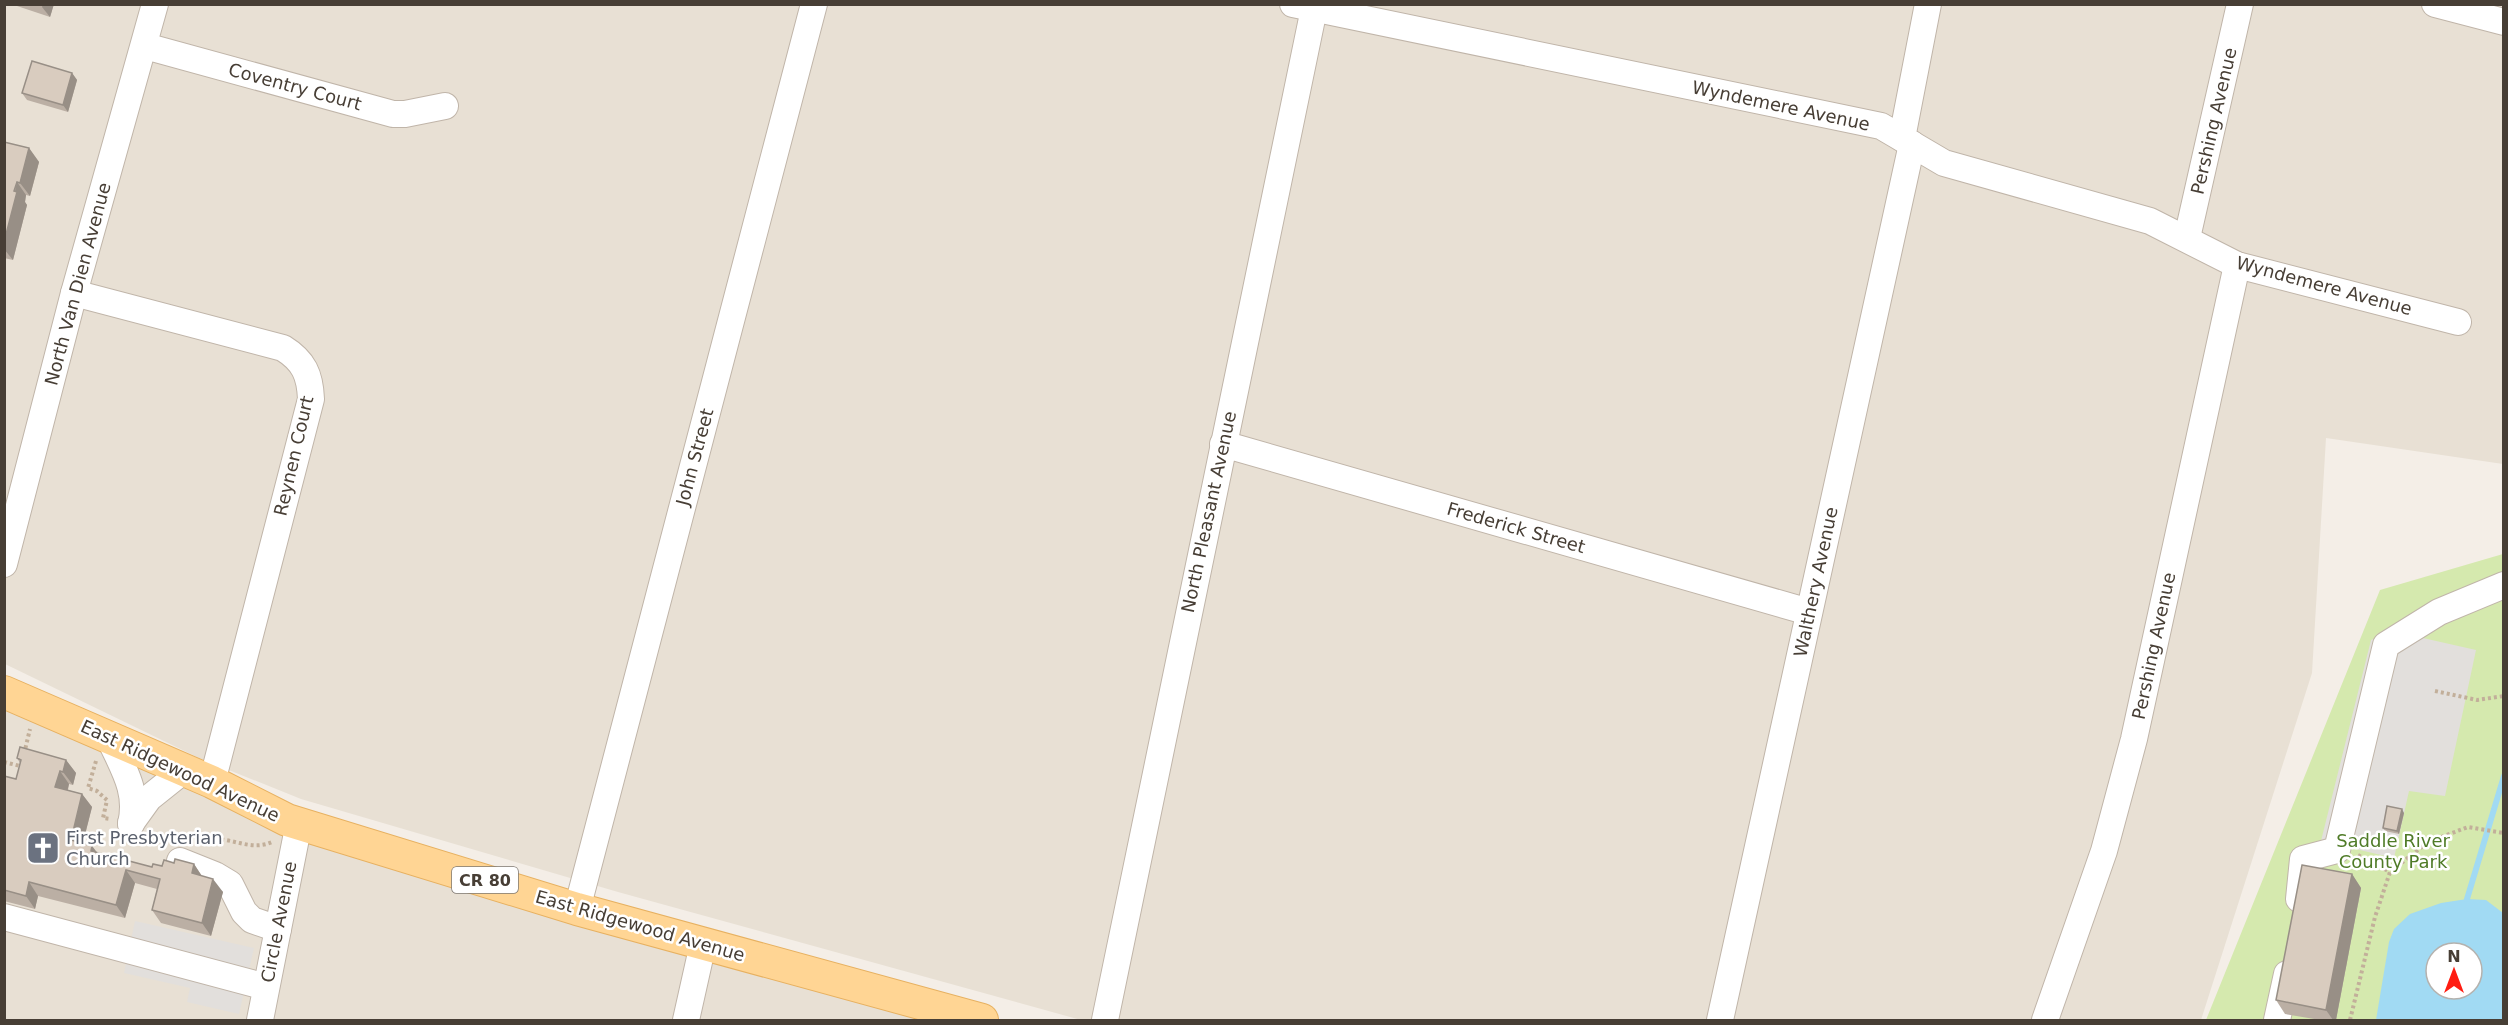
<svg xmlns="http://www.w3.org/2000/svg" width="2508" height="1025" viewBox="0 0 2508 1025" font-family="'DejaVu Sans',sans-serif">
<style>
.residential{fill:#e8e0d4}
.green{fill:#d5e9ae;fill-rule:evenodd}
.parking{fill:#e2dfdc}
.water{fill:#a1daf3;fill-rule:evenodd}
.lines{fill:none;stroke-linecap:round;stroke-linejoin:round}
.stream{stroke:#a1daf3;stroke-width:6}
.minor-casing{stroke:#c0b5a9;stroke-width:28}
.major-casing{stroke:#e7b161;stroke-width:34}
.path{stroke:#c2af9a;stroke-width:4;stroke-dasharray:3 3;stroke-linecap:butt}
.minor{stroke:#fff;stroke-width:26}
.major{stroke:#ffd594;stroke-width:32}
.wall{fill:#bbafa4}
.shaded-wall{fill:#988f86}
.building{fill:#d9ccbf;stroke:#988f86;stroke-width:1.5}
.labels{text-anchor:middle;stroke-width:5;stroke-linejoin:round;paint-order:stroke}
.shield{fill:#fff;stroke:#7e7872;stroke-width:1.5}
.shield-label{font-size:16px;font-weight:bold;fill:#473e35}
.street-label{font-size:18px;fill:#473e35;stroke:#fff}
.worship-label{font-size:18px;fill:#5b616d;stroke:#fff;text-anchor:start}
.park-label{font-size:18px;fill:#4f7b27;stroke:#fff}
</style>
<rect width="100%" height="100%" fill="#f4eee7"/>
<g class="residential">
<path d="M4,5H2503V464L2326,438L2312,673L2201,1020H1081L618,892L301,799L199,758L5,664Z"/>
<path d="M4,692L212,782L982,1020H5Z"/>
</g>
<path class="green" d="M2503,554V1020H2206L2380,590ZM2436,953H2472V989H2436Z"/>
<g class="parking">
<path d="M2392,631L2476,650L2445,796L2409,791L2394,858L2321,841L2371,640Z"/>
<path d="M135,921L254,948L239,1014L187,1002L190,988L124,973Z"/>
</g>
<path class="water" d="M2467,899L2486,900L2503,913V1020H2376L2389,942L2394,929L2410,914L2441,903ZM2436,953H2472V989H2436Z"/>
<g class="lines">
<path class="stream" d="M2467,899L2504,776"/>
<defs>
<g id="minor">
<path d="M1293,4L1881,126L1944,163L2150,221L2237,265L2458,322"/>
<path d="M2435,4L2504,22"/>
<path d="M145,46L393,114H405L445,106"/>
<path d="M1902,138L1928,4"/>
<path d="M2187,238L2240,4"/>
<path d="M74,293L283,348C304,361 310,375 311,399L212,782"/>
<path d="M1223,444L1809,612"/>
<path d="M4,564L74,293L155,4"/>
<path d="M109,737C122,767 139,790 131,824"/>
<path d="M131,823L149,798L184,770"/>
<path d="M180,861L215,875L230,884L244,912L252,920L278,929"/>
<path d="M2299,899L2303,859L2337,850L2386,645L2439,612L2504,585"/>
<path d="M577,909L814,4"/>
<path d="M4,917L266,987"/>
<path d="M260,1020L299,823"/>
<path d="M686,1020L703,944"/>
<path d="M1105,1020L1315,4"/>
<path d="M1720,1020L1912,144"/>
<path d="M2045,1020L2104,851L2134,739L2237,265"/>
<path d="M2277,1020L2287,974"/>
</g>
<path id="major" d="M4,692L212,782L287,820L577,909L982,1020"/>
</defs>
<use href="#minor" class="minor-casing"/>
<use href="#major" class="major-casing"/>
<g class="path">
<path d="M2435,691L2477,700L2504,696"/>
<path d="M24,754L30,729"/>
<path d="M96,761L88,788L97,791L107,800L103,818L111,819"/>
<path d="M4,762L24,767"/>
<path d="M198,844C224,829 247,855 274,841"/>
<path d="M2358,855L2390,872"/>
<path d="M2350,1020L2375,917L2390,872L2428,842L2468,827L2504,833"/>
</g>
<use href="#minor" class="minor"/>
<use href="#major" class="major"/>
</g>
<g class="wall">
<path d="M11,4H54L50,17Z"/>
<path d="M72,73L77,80L68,112L27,100L22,93Z"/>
<path d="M4,142L29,148L39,162L30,196L26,195L25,202L27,205L13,260L4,258Z"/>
<path d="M17,758L66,760L76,773L73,785L69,784L68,790L82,794L92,807L83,843L92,846L97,853L152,867L162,866L174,863L194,864L202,876L223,892L211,936L161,923L152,910L157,889L135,883L125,918L38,896L35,909L4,901V776L16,779L20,763Z"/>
<path d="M2404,813L2399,834L2385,831L2383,828Z"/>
<path d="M2352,874L2361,888L2336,1020H2320L2285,1014L2276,1000Z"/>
</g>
<g class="shaded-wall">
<path d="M43,4H54L50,17L42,7Z"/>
<path d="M72,73L77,80L68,112L63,105Z"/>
<path d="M29,148L39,162L30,196L20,183Z"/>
<path d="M17,182L26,195L25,202L27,205L13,260L4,249V242Z"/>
<path d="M66,760L76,773L73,785L63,772Z"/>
<path d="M60,771L69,784L65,800L55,787Z"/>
<path d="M82,794L92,807L80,854L71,840Z"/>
<path d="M2402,809L2404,813L2399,834L2397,831Z"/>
<path d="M92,846L102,859L91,851Z"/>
<path d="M194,864L203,878L192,873Z"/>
<path d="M126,870L135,883L125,918L116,905Z"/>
<path d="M2352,874L2361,888L2336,1020H2333L2326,1010Z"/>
<path d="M213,879L223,892L211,936L202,923Z"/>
<path d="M29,882L38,896L35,909L26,896Z"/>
</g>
<g class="building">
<path d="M32,61L72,73L63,105L22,93Z"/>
<path d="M4,142L29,148L20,183L17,182L14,191L17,192L4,242Z"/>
<path d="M20,747L66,760L63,772L60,771L55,787L82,794L71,840L92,846L91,851L152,867L153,864L162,866L164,860L174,863L175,859L194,864L192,873L213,879L202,923L152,910L160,879L126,870L116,905L29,882L26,896L4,890V776L16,779L21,760L17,758Z"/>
<path d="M2387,806L2402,809L2397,831L2383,828Z"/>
<path d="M2302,865L2352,874L2326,1010L2276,1000Z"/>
</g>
<defs>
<symbol id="church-square" viewBox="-11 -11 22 22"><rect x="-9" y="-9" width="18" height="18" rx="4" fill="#6b7280" stroke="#fff"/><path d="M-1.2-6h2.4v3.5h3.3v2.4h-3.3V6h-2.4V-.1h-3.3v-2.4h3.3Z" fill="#fff"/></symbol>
</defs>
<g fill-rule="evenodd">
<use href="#church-square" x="24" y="829" width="38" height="38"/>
</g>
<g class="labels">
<rect class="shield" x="452" y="867" width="66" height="26" rx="4.5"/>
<g class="shield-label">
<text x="485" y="886">CR 80</text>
</g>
<g class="street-label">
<text transform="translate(295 87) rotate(15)" y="6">Coventry Court</text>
<text transform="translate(1781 106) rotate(12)" y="6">Wyndemere Avenue</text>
<text transform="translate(2214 121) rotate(-77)" y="6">Pershing Avenue</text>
<text transform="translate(78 284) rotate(-75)" y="6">North Van Dien Avenue</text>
<text transform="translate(2324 286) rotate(15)" y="6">Wyndemere Avenue</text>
<text transform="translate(294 456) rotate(-77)" y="6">Reynen Court</text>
<text transform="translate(695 457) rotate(-75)" y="6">John Street</text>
<text transform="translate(1209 512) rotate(-78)" y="6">North Pleasant Avenue</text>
<text transform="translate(1516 528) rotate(16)" y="6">Frederick Street</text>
<text transform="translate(1816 582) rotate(-78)" y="6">Walthery Avenue</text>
<text transform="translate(2154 646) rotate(-78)" y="6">Pershing Avenue</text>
<text transform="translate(180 771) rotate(25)" y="6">East Ridgewood Avenue</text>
<text transform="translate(279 922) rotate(-79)" y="6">Circle Avenue</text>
<text transform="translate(640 926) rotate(16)" y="6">East Ridgewood Avenue</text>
</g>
<g class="worship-label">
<text x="66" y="844">First Presbyterian<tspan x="66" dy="21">Church</tspan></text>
</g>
<g class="park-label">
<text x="2393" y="847">Saddle River<tspan x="2393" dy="21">County Park</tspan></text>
</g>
</g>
<rect width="2508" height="1025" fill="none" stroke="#473e35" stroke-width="12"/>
<g transform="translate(2454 971)"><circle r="28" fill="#ffffff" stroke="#b5b2ae" stroke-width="1.5"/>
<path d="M0-4.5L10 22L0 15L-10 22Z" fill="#ff1d12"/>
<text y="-9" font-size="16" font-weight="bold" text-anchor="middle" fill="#473e35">N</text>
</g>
</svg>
